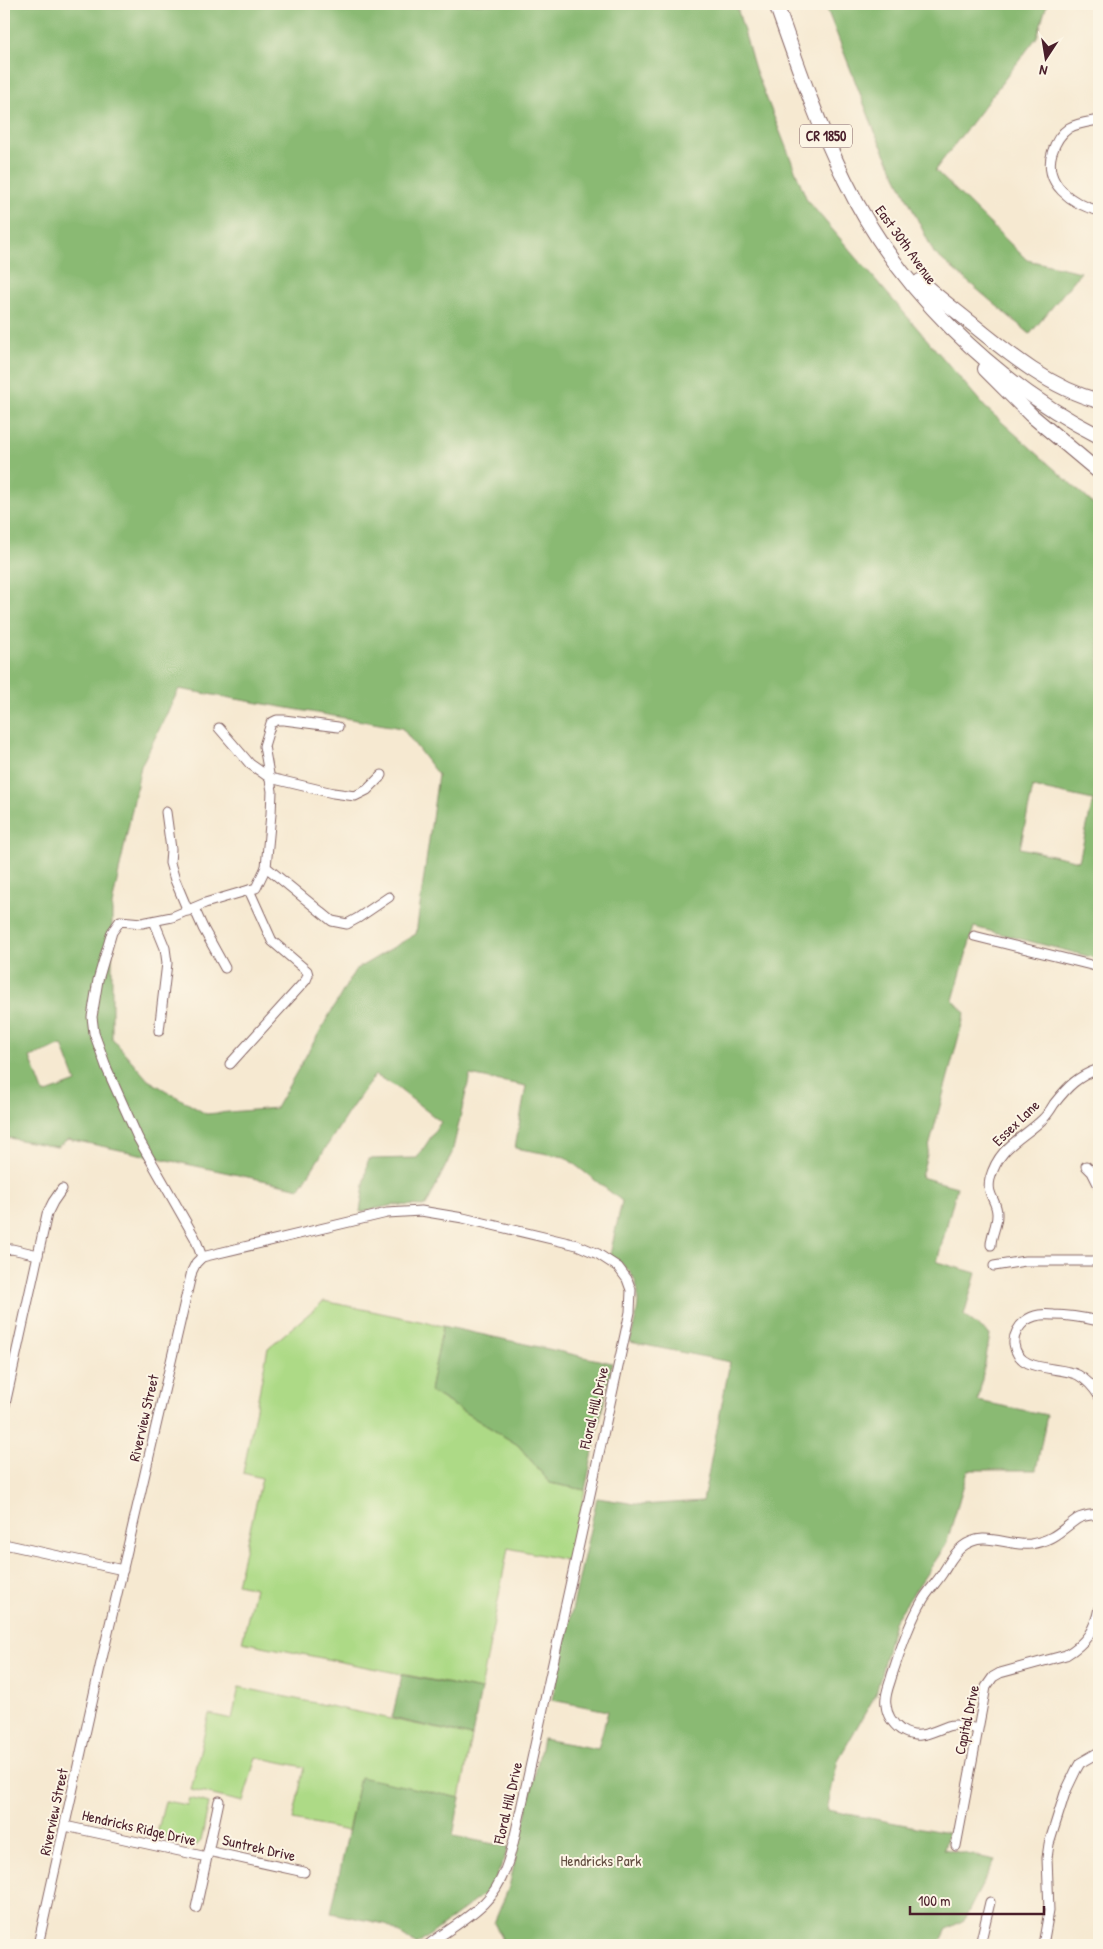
<svg xmlns="http://www.w3.org/2000/svg" width="1103" height="1949" viewBox="0 0 1103 1949" font-family="'Patrick Hand',sans-serif">
<style>
.green{fill:#adda86;stroke:#7c7c58}
.forest{fill:#8aba73;stroke:#6a6c4f;fill-rule:evenodd}
.lines{fill:none;stroke-linecap:round;stroke-linejoin:round}
.minor-casing{stroke:#866665;stroke-width:11}
.primary-casing{stroke:#866665;stroke-width:16}
.minor{stroke:#fff;stroke-width:9}
.primary{stroke:#fff;stroke-width:14}
.labels{text-anchor:middle;stroke-width:4;stroke-linejoin:round;paint-order:stroke}
.shield{fill:#fcf5e5;stroke:#7f5f63;stroke-width:1}
.shield-label{font-size:14px;font-weight:bold;fill:#4a1f2b}
.street-label{font-size:15px;fill:#4a1f2b;stroke:#fcf5e5}
.park-label{font-size:15px;fill:#634e42;stroke:#fcf5e5}
</style>
<rect width="100%" height="100%" fill="#fcf5e5"/>
<filter id="ink" filterUnits="userSpaceOnUse"><feTurbulence type="fractalNoise" baseFrequency=".02" numOctaves="2"/><feDisplacementMap in="SourceGraphic" scale="10" xChannelSelector="R" yChannelSelector="G"/><feConvolveMatrix kernelMatrix="1 2 1 2 8 2 1 2 1" color-interpolation-filters="sRGB"/></filter>
<filter id="wash" filterUnits="userSpaceOnUse"><feTurbulence type="fractalNoise" baseFrequency=".0096" numOctaves="4" result="noise"/><feDisplacementMap in="SourceGraphic" scale="20" xChannelSelector="R" yChannelSelector="G"/><feGaussianBlur stdDeviation="1.12" result="paint"/><feColorMatrix in="noise" values="0 0 0 0 0 0 0 0 0 0 0 0 0 0 0 0 0 1.4 0 .05"/><feComposite in="paint" operator="in"/></filter>
<g filter="url(#wash)">
<rect width="100%" height="100%" fill="#f6e9d1"/>
<g class="green">
<path d="M324,1301L443,1326L430,1391L518,1445L550,1483L585,1490L571,1561L508,1548L481,1690L242,1642L255,1588L237,1584L262,1478L243,1473L268,1348Z"/>
<path d="M239,1687L472,1736L460,1798L360,1778L348,1831L293,1820L304,1767L256,1757L243,1802L191,1790L209,1714L232,1719Z"/>
<path d="M189,1798L209,1803L201,1841L196,1846L156,1838L165,1801L187,1805Z"/>
</g>
<g class="forest">
<path d="M4,4H736L755,69L807,200L985,407L1099,509V959L974,927L953,1000L965,1013L921,1177L957,1187L937,1262L976,1273L964,1315L990,1335L978,1401L1047,1415L1036,1470H968L946,1545L894,1622L876,1694L838,1760L827,1810L948,1833L944,1849L995,1860L964,1920L947,1929L939,1945H503L501,1936L494,1923L509,1887L543,1739L598,1749L608,1711L552,1700L597,1498L642,1505L703,1501L730,1362L630,1342C639,1303 649,1280 610,1255L622,1201L565,1157L515,1148L526,1086L470,1075L452,1153L426,1206L394,1205L360,1212L368,1159L417,1158L441,1122L395,1086L375,1075L350,1110L300,1188L68,1139L57,1147L4,1137ZM179,689L402,728L438,775L416,934L355,970L276,1108L206,1114L148,1080L112,1038V905L141,766ZM1033,787L1093,800L1079,861L1020,848ZM62,1045L76,1082L44,1094L30,1057Z"/>
<path d="M825,4H1047L1037,37L935,170L1027,260L1081,272L1030,334L934,253L877,137Z"/>
<path d="M443,1326L612,1363L585,1490L550,1483L518,1445L430,1391Z"/>
<path d="M402,1675L481,1690L472,1736L392,1718Z"/>
<path d="M360,1777L460,1798L453,1836L509,1847L500,1869L489,1890L417,1945L385,1924L331,1913Z"/>
</g>
</g>
<g filter="url(#ink)">
<g class="lines">
<defs>
<g id="minor">
<path d="M1099,120C1089,122 1078,123 1069,128C1060,134 1055,143 1052,153C1043,184 1072,204 1099,211"/>
<path d="M219,728L250,764L270,778L333,793L355,796L367,790L382,775"/>
<path d="M166,812L171,849L170,863L175,880L188,911"/>
<path d="M266,867L332,921L347,924L358,918L389,897"/>
<path d="M194,908L203,928L225,968"/>
<path d="M154,921L165,948L167,963L159,1031"/>
<path d="M974,936L1099,967"/>
<path d="M230,1064L306,980L308,975L307,971L272,941L249,890"/>
<path d="M1086,1166L1092,1172L1099,1186"/>
<path d="M991,1245C991,1235 997,1226 997,1215C998,1201 986,1196 990,1179C999,1146 1021,1140 1043,1119C1047,1115 1051,1109 1054,1104C1068,1086 1078,1076 1099,1069"/>
<path d="M4,1250L12,1249L38,1255"/>
<path d="M202,1257L387,1213L421,1211L463,1218L577,1245L598,1254L618,1267L627,1279L631,1290L630,1312L519,1818C512,1847 507,1881 484,1903C468,1919 446,1931 428,1945"/>
<path d="M994,1266L1025,1261H1099"/>
<path d="M1099,1321C1085,1318 1069,1315 1054,1315C1044,1314 1034,1314 1025,1321C1019,1326 1013,1335 1014,1344C1018,1374 1059,1365 1078,1375C1087,1380 1094,1388 1099,1396"/>
<path d="M4,1409L47,1214L53,1202L62,1189"/>
<path d="M4,1544L123,1570"/>
<path d="M977,1729C968,1727 957,1723 948,1726C931,1732 918,1741 901,1730C893,1724 887,1715 886,1705C884,1695 890,1684 892,1675C901,1648 909,1623 924,1598C929,1590 936,1583 942,1574C948,1565 953,1554 962,1547C984,1529 1007,1547 1031,1544C1054,1540 1060,1531 1077,1519C1084,1515 1092,1515 1099,1514"/>
<path d="M65,1826L207,1857"/>
<path d="M956,1846L986,1687L993,1677L1000,1673L1066,1655C1085,1644 1095,1630 1099,1608"/>
<path d="M208,1851L304,1872"/>
<path d="M196,1908L219,1801"/>
<path d="M38,1945L100,1667L192,1271L196,1263L202,1257L195,1238L138,1138L107,1069L94,1033L92,1017L98,980L112,932L120,921L142,923L172,917L205,903L256,888L266,867L271,814L272,791L264,746L271,723L277,720H284L338,727"/>
<path d="M980,1945L990,1902"/>
<path d="M1043,1945L1049,1911L1047,1858L1049,1844L1065,1793L1076,1770L1080,1763L1099,1752"/>
</g>
<g id="primary">
<path d="M776,4C797,63 817,123 845,180C897,288 993,382 1099,436"/>
<path d="M920,281C936,296 954,309 971,323C1009,354 1050,388 1099,401"/>
<path d="M985,369L1031,415L1099,472"/>
</g>
</defs>
<use href="#minor" class="minor-casing"/>
<use href="#primary" class="primary-casing"/>
<use href="#minor" class="minor"/>
<use href="#primary" class="primary"/>
</g>
</g>
<g class="labels">
<rect class="shield" x="800" y="124.5" width="52" height="23" rx="4"/>
<g class="shield-label">
<text x="826" y="141">CR 1850</text>
</g>
<g class="street-label">
<text transform="translate(906 245) rotate(54)" y="5">East 30th Avenue</text>
<text transform="translate(1016 1123) rotate(-44)" y="5">Essex Lane</text>
<text transform="translate(594 1408) rotate(-77)" y="5">Floral Hill Drive</text>
<text transform="translate(144 1418) rotate(-77)" y="5">Riverview Street</text>
<text transform="translate(967 1720) rotate(-78)" y="5">Capital Drive</text>
<text transform="translate(508 1803) rotate(-77)" y="5">Floral Hill Drive</text>
<text transform="translate(54 1812) rotate(-78)" y="5">Riverview Street</text>
<text transform="translate(139 1828) rotate(13)" y="5">Hendricks Ridge Drive</text>
<text transform="translate(259 1848) rotate(13)" y="5">Suntrek Drive</text>
</g>
<g class="park-label">
<text x="601" y="1866">Hendricks Park</text>
</g>
</g>
<rect width="1103" height="1949" fill="none" stroke="#fcf5e5" stroke-width="20"/>
<g transform="translate(1046 58) rotate(192)" stroke="#fcf5e5" stroke-width="4" paint-order="stroke">
<path d="M0-4L9 19L0 12L-9 19Z" fill="#4a1f2b"/>
<text y="-8" font-size="14" font-weight="bold" text-anchor="middle" fill="#4a1f2b">N</text>
</g>
<path d="M910 1906v8h134v-8" fill="none" stroke="#4a1f2b" stroke-width="2.5"/>
<text x="918" y="1906" font-size="15" fill="#4a1f2b" stroke="#fcf5e5" stroke-width="4" paint-order="stroke">100 m</text>
</svg>
